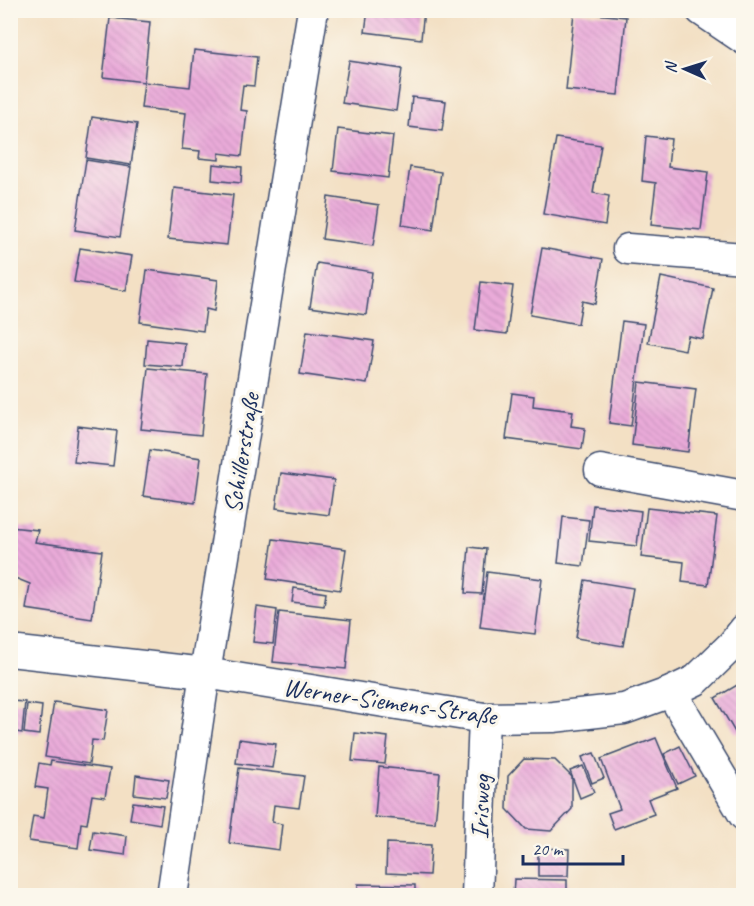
<svg xmlns="http://www.w3.org/2000/svg" width="754" height="906" viewBox="0 0 754 906" font-family="Caveat,sans-serif">
<style>
.building{fill:url(#building-back-hatch)}
.lines{fill:none;stroke-linecap:round;stroke-linejoin:round}
.street-casing{stroke:#3b4a6d;stroke-width:33}
.street{stroke:#fff;stroke-width:30}
.labels{text-anchor:middle;stroke-width:6;stroke-linejoin:round;paint-order:stroke}
.street-label{font-size:26px;fill:#1b2f5e;stroke:#fbf7ec}
</style>
<defs>
<pattern id="building-back-hatch" width="6" height="6" patternUnits="userSpaceOnUse" patternTransform="scale(1.5)"><rect width="6" height="6" fill="#eaabd9"/><path d="M-1 5l2 2M0 0l6 6M5-1l2 2" fill="none" stroke="#c893bd"/></pattern>
</defs>
<rect width="100%" height="100%" fill="#fbf7ec"/>
<filter id="ink" filterUnits="userSpaceOnUse"><feTurbulence type="fractalNoise" baseFrequency=".0167" numOctaves="2"/><feDisplacementMap in="SourceGraphic" scale="12" xChannelSelector="R" yChannelSelector="G"/><feConvolveMatrix kernelMatrix="1 2 1 2 8 2 1 2 1" color-interpolation-filters="sRGB"/></filter>
<filter id="wash" filterUnits="userSpaceOnUse"><feTurbulence type="fractalNoise" baseFrequency=".008" numOctaves="4" result="noise"/><feDisplacementMap in="SourceGraphic" scale="24" xChannelSelector="R" yChannelSelector="G"/><feGaussianBlur stdDeviation="1.35" result="paint"/><feColorMatrix in="noise" values="0 0 0 0 0 0 0 0 0 0 0 0 0 0 0 0 0 1.4 0 .05"/><feComposite in="paint" operator="in"/></filter>
<g filter="url(#wash)">
<rect width="100%" height="100%" fill="#f3e0c4"/>
<g id="blocks">
<g class="building">
<path d="M368,10H424L421,39L365,32Z"/>
<path d="M574,12L626,17L618,95L566,90Z"/>
<path d="M110,18L150,22L144,82L103,77Z"/>
<path d="M194,50L257,57L254,86L243,85L240,110L247,111L242,156L219,153V160L199,158L200,151L182,149L186,113L141,108L144,82L190,87Z"/>
<path d="M349,61L402,69L396,111L342,103Z"/>
<path d="M412,97L446,101L442,131L409,127Z"/>
<path d="M92,117L137,124L131,165L86,158Z"/>
<path d="M338,129L393,136L388,178L333,171Z"/>
<path d="M646,136L671,139L668,167L708,172L701,230L651,225L656,183L642,181Z"/>
<path d="M556,138L601,145L593,193L609,196L605,225L543,214Z"/>
<path d="M86,160L131,167L120,237L75,230Z"/>
<path d="M213,164L242,167L241,183L212,180Z"/>
<path d="M410,167L441,172L433,230L402,225Z"/>
<path d="M174,188L233,195L227,245L168,239Z"/>
<path d="M328,197L379,205L373,246L322,239Z"/>
<path d="M80,248L132,256L126,291L74,282Z"/>
<path d="M542,248L603,259L595,304L582,301L578,324L530,315Z"/>
<path d="M317,263L372,272L366,315L310,307Z"/>
<path d="M147,270L218,280L214,311L206,309L203,331L140,322Z"/>
<path d="M661,277L713,288L703,339L688,336L685,350L648,343Z"/>
<path d="M481,282L513,286L507,334L475,330Z"/>
<path d="M622,321L644,324L631,426L609,423Z"/>
<path d="M307,331L374,341L367,384L300,374Z"/>
<path d="M147,339L185,343L183,367L145,364Z"/>
<path d="M148,368L207,374L201,435L141,429Z"/>
<path d="M639,382L696,389L688,452L632,445Z"/>
<path d="M512,393L534,396L533,406L573,411L571,426L585,428L582,449L506,439Z"/>
<path d="M78,426L117,431L113,466L74,462Z"/>
<path d="M150,450L201,458L195,503L143,496Z"/>
<path d="M281,473L334,480L329,515L276,508Z"/>
<path d="M593,505L641,511L637,546L589,541Z"/>
<path d="M647,508L717,516L708,585L682,582L684,562L641,557Z"/>
<path d="M563,517L589,520L583,566L558,563Z"/>
<path d="M10,527L38,530L35,542L102,551L92,619L26,609L30,584L10,576Z"/>
<path d="M273,539L346,549L340,590L267,579Z"/>
<path d="M469,547L486,549L482,594L465,593Z"/>
<path d="M487,572L542,579L535,634L480,627Z"/>
<path d="M585,580L633,588L623,646L576,638Z"/>
<path d="M294,588L326,593L324,606L292,602Z"/>
<path d="M257,607L277,610L273,644L253,642Z"/>
<path d="M279,612L351,620L346,669L273,662Z"/>
<path d="M744,681V730L736,734L715,698Z"/>
<path d="M11,701L25,702L22,733L10,731Z"/>
<path d="M54,702L108,710L103,741L92,740L89,764L45,757Z"/>
<path d="M27,704L42,706L39,735L24,733Z"/>
<path d="M355,733L388,737L385,764L352,761Z"/>
<path d="M656,738L677,788L648,799L654,814L614,829L608,813L620,809L601,759Z"/>
<path d="M239,739L276,744L272,768L236,763Z"/>
<path d="M680,746L695,776L678,784L664,754Z"/>
<path d="M594,753L604,778L592,783L582,757Z"/>
<path d="M524,759L555,760L572,777V809L551,831L526,829L507,809L508,776Z"/>
<path d="M51,761L110,769L105,797L92,795L87,824L81,823L78,848L29,841L33,816L44,818L48,789L35,787L39,763L50,765Z"/>
<path d="M583,766L594,792L580,798L570,771Z"/>
<path d="M379,767L440,773L435,823L375,817Z"/>
<path d="M239,768L304,776L299,808L274,805L272,822L282,824L279,850L229,843Z"/>
<path d="M136,775L169,780L166,798L134,794Z"/>
<path d="M133,802L163,806L160,824L130,819Z"/>
<path d="M93,831L127,836L125,855L90,850Z"/>
<path d="M387,843L431,845L429,875L386,873Z"/>
<path d="M538,848L569,849L568,876H538Z"/>
<path d="M514,879L567,880V896H513Z"/>
<path d="M358,884L415,885V896H358Z"/>
</g>
</g>
</g>
<g filter="url(#ink)">
<use href="#blocks" fill-opacity="0" stroke="#3b4a6d" stroke-width="1.5"/>
<g class="lines">
<defs>
<g id="street">
<path d="M701,10L744,39"/>
<path d="M628,249L744,258"/>
<path d="M600,470L744,496"/>
<path d="M10,651L205,673L484,718L553,717L624,709L671,692L696,680L732,645L744,630"/>
<path d="M671,692L744,815"/>
<path d="M172,896L205,673L313,10"/>
<path d="M477,896L484,718"/>
</g>
</defs>
<use href="#street" class="street-casing"/>
<use href="#street" class="street"/>
</g>
</g>
<g class="labels">
<g class="street-label">
<text transform="translate(241 453) rotate(-81)" y="9">Schillerstraße</text>
<text transform="translate(390 701) rotate(8)" y="9">Werner-Siemens-Straße</text>
<text transform="translate(480 807) rotate(-88)" y="9">Irisweg</text>
</g>
</g>
<rect width="754" height="906" fill="none" stroke="#fbf7ec" stroke-width="36"/>
<g transform="translate(685 69) rotate(273)" stroke="#fbf7ec" stroke-width="4.5" paint-order="stroke">
<path d="M0-4.5L10 22L0 15L-10 22Z" fill="#1b2f5e"/>
<text y="-9" font-size="16" font-weight="bold" text-anchor="middle" fill="#1b2f5e">N</text>
</g>
<path d="M523 855v9h100v-9" fill="none" stroke="#1b2f5e" stroke-width="3"/>
<text x="532" y="855" font-size="18" fill="#1b2f5e" stroke="#fbf7ec" stroke-width="4.5" paint-order="stroke">20 m</text>
</svg>
